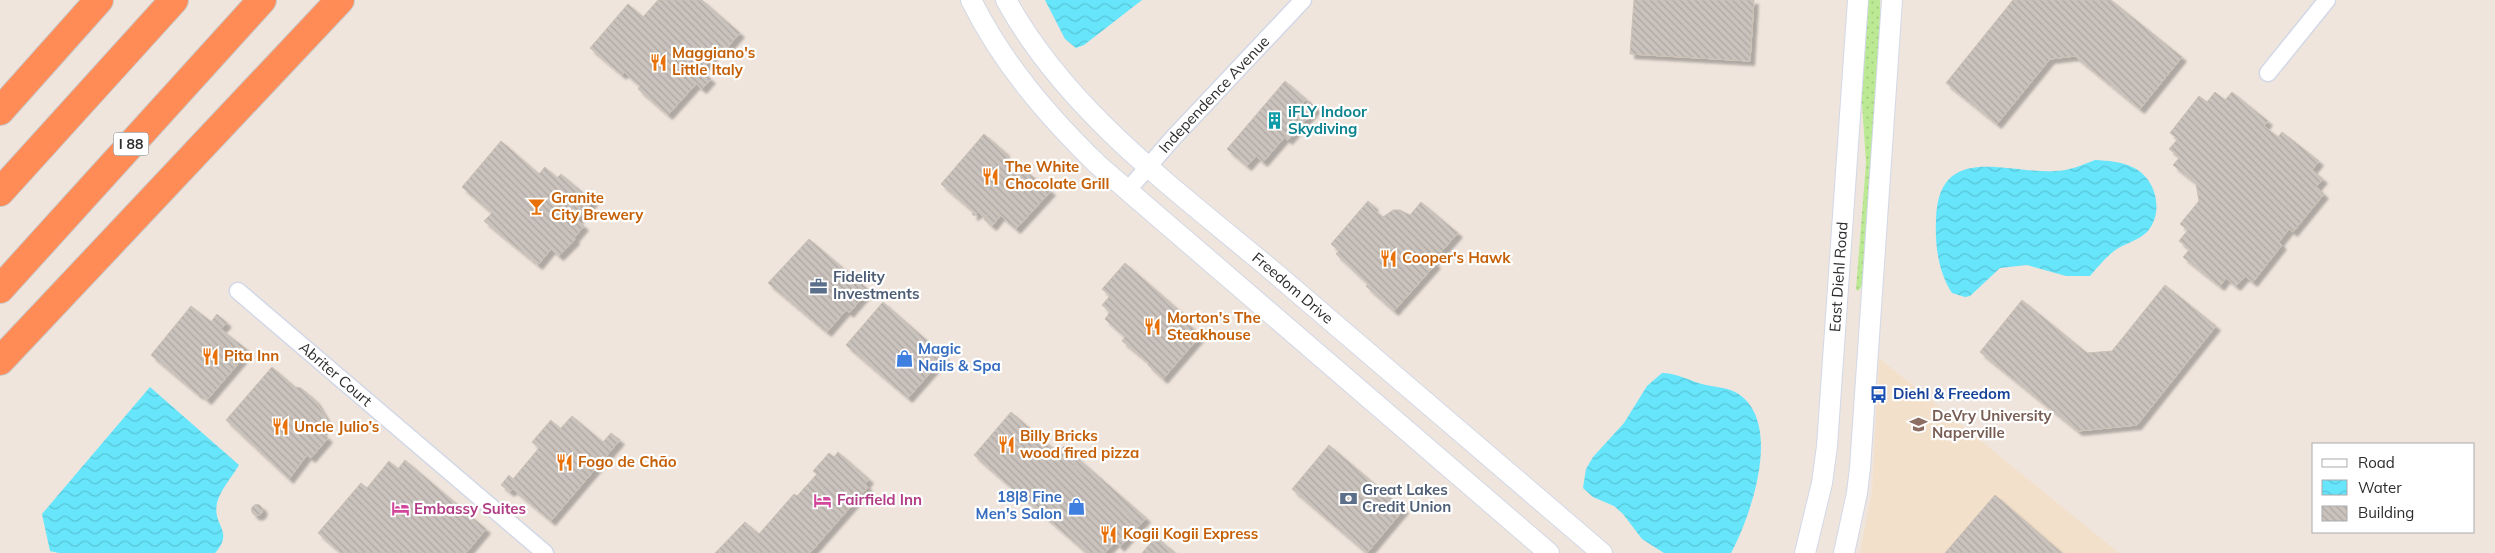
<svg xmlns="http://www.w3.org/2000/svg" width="2495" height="553" viewBox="0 0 2495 553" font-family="Mulish,sans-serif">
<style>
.education{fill:#f2e0cb}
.grass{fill:url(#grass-dots)}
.water{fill:url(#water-waves)}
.building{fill:url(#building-back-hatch);stroke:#cbc1b6;filter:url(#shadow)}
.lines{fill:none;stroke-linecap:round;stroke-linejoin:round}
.minor-casing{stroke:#d2d8e6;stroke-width:19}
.tertiary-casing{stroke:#d2d8e6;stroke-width:22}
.motorway-casing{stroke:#c8c8c8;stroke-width:30}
.minor{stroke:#fff;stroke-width:16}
.tertiary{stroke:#fff;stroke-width:20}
.motorway{stroke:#ff8c57;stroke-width:28}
.labels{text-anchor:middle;stroke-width:4.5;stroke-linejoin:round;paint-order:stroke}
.shield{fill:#fff;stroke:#6b6b6b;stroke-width:1}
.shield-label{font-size:14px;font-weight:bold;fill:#2c2c2c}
.food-label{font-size:15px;font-weight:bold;fill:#c56008;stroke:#fff;text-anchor:start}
.street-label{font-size:15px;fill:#2c2c2c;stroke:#fff}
.culture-label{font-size:15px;font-weight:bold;fill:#0d838f;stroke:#fff;text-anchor:start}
.service-label{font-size:15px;font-weight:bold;fill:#4e5e75;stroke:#fff;text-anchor:start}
.shop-label{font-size:15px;font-weight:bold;fill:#366cbe;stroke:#fff;text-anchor:start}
.transit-label{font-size:15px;font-weight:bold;fill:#164399;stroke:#fff;text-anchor:start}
.education-label{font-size:15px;font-weight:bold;fill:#785e54;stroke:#fff;text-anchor:start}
.hotel-label{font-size:15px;font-weight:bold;fill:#b23c85;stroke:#fff;text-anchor:start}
</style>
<defs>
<pattern id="grass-dots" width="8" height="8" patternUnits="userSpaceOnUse" patternTransform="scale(1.25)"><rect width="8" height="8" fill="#bcea94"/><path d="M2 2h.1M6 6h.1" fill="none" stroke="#a2c980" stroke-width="1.8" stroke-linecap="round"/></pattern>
<pattern id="water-waves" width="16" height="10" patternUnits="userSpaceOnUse" patternTransform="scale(1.25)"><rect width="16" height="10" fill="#66e5fb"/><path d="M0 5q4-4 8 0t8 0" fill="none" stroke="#59c5d7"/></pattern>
<pattern id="building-back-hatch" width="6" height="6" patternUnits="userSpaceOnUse" patternTransform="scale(1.25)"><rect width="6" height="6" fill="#cac2bc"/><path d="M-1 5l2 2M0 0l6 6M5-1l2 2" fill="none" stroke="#aea7a2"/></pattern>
<filter id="shadow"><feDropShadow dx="4.5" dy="4.5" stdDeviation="1" flood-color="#0004"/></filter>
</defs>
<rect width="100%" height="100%" fill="#efe5dd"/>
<path class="education" d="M1879,358L2119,553H1860L1872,492Z"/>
<path class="grass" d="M1866,0H1880L1881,20L1862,286L1858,291L1856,289L1866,163L1861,88Z"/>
<g class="water">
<path d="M1045,0H1142L1084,45L1076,48L1065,39Z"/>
<path d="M2095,160C2108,161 2120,161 2132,167C2156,177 2165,212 2147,232C2138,241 2123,244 2114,251C2105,258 2097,268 2090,276H2066L2027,265L2000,268L1970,296L1965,297L1952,293C1938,271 1935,246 1936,220C1938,141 2007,174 2055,171C2069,171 2082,165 2095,160Z"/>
<path d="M1662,373C1677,373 1687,380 1702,384C1712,387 1725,387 1735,392C1785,419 1751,516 1731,553H1664L1642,539L1623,514L1614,506L1593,497L1583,488L1586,469L1593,457L1624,423L1647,386Z"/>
<path d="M150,387L239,465C232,477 220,490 217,503C212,527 235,530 215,553H59L50,551L42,514Z"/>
</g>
<g class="building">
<path d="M658,0H702L740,33L725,50L720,46L701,71L711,79L702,89L696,84L668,115L638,89L640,86L624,72L622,75L590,48L628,4L643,17Z"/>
<path d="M1634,0H1754L1750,61L1630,54Z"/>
<path d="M2013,0H2111L2182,57L2140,109L2075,56L2050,59L1997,124L1946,83Z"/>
<path d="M1285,81L1306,99L1297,109L1304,115L1263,162L1256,156L1247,166L1227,149Z"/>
<path d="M2215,92L2225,100L2232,92L2268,121L2264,126L2278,137L2282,132L2319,161L2312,170L2323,179L2316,187L2324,194L2293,232L2289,229L2279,242L2282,245L2253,282L2245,276L2236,286L2226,278L2220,286L2183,257L2190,249L2179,241L2188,230L2180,224L2199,201L2196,183L2173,165L2180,157L2169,149L2178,139L2170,133L2199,96L2207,102Z"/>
<path d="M1309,101L1316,108L1288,140L1284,137L1304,115L1300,111Z"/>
<path d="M984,134L1005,152L1004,154L1051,191L1016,229L993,209L985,218L978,212L974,216L972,214L974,212L941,184Z"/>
<path d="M501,141L539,174L545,167L557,178L561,174L593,201L577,220L584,226L574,238L575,240L559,256L551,249L538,265L484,221L492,213L462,187Z"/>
<path d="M1368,201L1374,206L1372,208L1383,217L1393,210H1400L1410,215L1421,202L1458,233L1433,261L1436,264L1394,311L1366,286L1368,284L1336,254L1339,251L1331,244Z"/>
<path d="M993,209L1000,216L992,226L984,219Z"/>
<path d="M809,239L869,290L849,313L846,310L827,332L768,283Z"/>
<path d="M1125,263L1180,311L1177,314L1201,335L1163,379L1148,365L1149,363L1122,341L1125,337L1105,319L1110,312L1102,305L1110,296L1102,289Z"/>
<path d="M2165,285L2216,326L2137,425L2078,431L1980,352L2022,300L2087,353L2112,351Z"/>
<path d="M883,302L945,356L908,398L846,345Z"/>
<path d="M191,306L249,351L207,400L200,394L199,395L151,355Z"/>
<path d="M217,314L227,323L220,330L211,322Z"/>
<path d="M272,367L295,387L301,388L315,400L328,422L321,432L328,438L311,458L307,455L289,479L226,420Z"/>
<path d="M1011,412L1135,519L1105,553H1087L974,455Z"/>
<path d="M572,416L603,442L611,433L620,440L551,521L513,489L510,492L501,485L509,475L513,479L539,448L532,442L551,420L560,429Z"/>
<path d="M1329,445L1404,509L1367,553L1292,489Z"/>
<path d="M1064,446L1146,518L1120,547L1115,542L1135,519L1058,453Z"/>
<path d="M838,452L869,479L865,484L868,487L810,553H715L745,522L759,534L794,494L797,496L817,474L813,471L829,453L834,457Z"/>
<path d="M405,460L486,529L466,553H341L318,533L361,483L367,488L389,461L398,469Z"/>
<path d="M1995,495L2062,553H1945Z"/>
<circle cx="257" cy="510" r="5.5"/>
<path d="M1156,537L1173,551L1175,553H1142Z"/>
</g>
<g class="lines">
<defs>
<g id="minor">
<path d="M2268,73L2327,0"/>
<path id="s1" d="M1127,191L1174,137L1303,0"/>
<path id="s2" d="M238,291L545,553"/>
</g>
<g id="tertiary">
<path d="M971,0C1003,64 1047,115 1097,164L1549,553"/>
<path id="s3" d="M1006,0C1068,113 1178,191 1275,273C1384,366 1493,460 1602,553"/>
<path id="s4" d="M1805,553L1822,483L1827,446L1858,0"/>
<path d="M1844,553L1857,493L1860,468L1892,0"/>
</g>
<g id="motorway">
<path d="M0,111L99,0"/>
<path d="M0,192L174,0"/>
<path d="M0,289L262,0"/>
<path d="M0,361L340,0"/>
</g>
</defs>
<use href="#minor" class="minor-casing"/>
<use href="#tertiary" class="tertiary-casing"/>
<use href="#motorway" class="motorway-casing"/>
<use href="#minor" class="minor"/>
<use href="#tertiary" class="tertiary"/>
<use href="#motorway" class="motorway"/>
</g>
<defs>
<symbol id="restaurant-bare" viewBox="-9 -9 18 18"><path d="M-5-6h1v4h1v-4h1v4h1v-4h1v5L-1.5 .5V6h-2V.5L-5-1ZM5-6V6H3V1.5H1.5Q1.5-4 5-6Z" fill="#e8710a" stroke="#fff" stroke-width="2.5" paint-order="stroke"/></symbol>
<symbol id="building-bare" viewBox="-9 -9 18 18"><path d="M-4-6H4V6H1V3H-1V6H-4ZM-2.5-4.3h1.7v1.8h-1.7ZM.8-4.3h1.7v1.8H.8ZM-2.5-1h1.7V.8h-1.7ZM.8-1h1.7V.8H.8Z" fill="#0f9aa8" stroke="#fff" stroke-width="2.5" paint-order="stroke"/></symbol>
<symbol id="bar-bare" viewBox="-9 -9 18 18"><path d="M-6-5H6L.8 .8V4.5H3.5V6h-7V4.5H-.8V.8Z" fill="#e8710a" stroke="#fff" stroke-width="2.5" paint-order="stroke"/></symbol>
<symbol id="office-bare" viewBox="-9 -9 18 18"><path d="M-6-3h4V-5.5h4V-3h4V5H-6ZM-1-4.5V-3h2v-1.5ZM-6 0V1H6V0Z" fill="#5c6f8a" stroke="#fff" stroke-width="2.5" paint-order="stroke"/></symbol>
<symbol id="shop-bare" viewBox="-9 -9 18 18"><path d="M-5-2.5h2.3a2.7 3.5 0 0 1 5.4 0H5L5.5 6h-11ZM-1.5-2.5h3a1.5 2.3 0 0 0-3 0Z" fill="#3f7fe0" stroke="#fff" stroke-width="2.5" paint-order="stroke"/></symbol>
<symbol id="bus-bare" viewBox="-9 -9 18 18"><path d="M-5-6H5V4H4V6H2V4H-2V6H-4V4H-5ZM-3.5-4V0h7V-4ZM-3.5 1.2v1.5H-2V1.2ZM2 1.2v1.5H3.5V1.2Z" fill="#1a4fb4" stroke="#fff" stroke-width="2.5" paint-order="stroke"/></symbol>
<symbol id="university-bare" viewBox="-9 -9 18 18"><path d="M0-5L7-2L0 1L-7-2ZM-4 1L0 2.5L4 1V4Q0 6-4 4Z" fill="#8d6e63" stroke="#fff" stroke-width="2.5" paint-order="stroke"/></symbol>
<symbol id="bank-bare" viewBox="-9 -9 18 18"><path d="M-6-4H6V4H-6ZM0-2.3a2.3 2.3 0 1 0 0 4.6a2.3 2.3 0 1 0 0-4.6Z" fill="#5c6f8a" stroke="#fff" stroke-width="2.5" paint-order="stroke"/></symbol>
<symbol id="hotel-bare" viewBox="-9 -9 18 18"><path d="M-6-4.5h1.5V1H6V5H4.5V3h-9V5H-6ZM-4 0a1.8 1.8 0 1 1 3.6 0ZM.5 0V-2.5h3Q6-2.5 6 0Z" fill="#d1479c" stroke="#fff" stroke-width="2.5" paint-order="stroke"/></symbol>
</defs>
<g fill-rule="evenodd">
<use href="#restaurant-bare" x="646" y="50" width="25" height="25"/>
<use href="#building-bare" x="1262" y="108" width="25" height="25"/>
<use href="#restaurant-bare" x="978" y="164" width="25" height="25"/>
<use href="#bar-bare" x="524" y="194" width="25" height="25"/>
<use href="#restaurant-bare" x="1376" y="246" width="25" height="25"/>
<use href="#office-bare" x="806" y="274" width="25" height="25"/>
<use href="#restaurant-bare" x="1140" y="314" width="25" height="25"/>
<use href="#restaurant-bare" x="198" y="344" width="25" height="25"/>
<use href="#shop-bare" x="892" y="346" width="25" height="25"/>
<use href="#bus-bare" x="1866" y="382" width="25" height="25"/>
<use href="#university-bare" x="1906" y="412" width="25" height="25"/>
<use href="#restaurant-bare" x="268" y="414" width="25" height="25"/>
<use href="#restaurant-bare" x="994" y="432" width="25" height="25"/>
<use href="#restaurant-bare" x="552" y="450" width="25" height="25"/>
<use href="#bank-bare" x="1336" y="486" width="25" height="25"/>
<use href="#hotel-bare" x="810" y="488" width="25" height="25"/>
<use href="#shop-bare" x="1064" y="494" width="25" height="25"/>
<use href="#hotel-bare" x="388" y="496" width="25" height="25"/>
<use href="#restaurant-bare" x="1096" y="522" width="25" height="25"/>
</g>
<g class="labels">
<rect class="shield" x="113.5" y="132.5" width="35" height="23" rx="4"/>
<g class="shield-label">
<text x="131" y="149">I 88</text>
</g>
<g class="food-label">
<text x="672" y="58">Maggiano's<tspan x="672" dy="17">Little Italy</tspan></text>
<text x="1005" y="172">The White<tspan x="1005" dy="17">Chocolate Grill</tspan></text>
<text x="551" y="203">Granite<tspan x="551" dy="17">City Brewery</tspan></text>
<text x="1402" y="263">Cooper's Hawk</text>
<text x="1167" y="323">Morton's The<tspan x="1167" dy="17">Steakhouse</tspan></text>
<text x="224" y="361">Pita Inn</text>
<text x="294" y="432">Uncle Julio’s</text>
<text x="1020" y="441">Billy Bricks<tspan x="1020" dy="17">wood fired pizza</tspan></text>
<text x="578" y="467">Fogo de Chão</text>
<text x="1123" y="539">Kogii Kogii Express</text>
</g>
<g class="street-label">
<text dy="5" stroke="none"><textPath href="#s1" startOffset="130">Independence Avenue</textPath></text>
<text dy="5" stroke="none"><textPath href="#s4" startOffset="279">East Diehl Road</textPath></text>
<text dy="5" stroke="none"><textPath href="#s3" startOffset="409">Freedom Drive</textPath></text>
<text dy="5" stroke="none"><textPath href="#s2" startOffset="128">Abriter Court</textPath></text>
</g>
<g class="culture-label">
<text x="1288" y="117">iFLY Indoor<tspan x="1288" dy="17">Skydiving</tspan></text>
</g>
<g class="service-label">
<text x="833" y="282">Fidelity<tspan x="833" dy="17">Investments</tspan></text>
<text x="1362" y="495">Great Lakes<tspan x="1362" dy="17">Credit Union</tspan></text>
</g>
<g class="shop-label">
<text x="918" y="354">Magic<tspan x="918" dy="17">Nails &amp; Spa</tspan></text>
<text x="1062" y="502" text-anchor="end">18|8 Fine<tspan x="1062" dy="17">Men's Salon</tspan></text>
</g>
<g class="transit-label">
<text x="1893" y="399">Diehl &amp; Freedom</text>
</g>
<g class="education-label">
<text x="1932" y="421">DeVry University<tspan x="1932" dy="17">Naperville</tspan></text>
</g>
<g class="hotel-label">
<text x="837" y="505">Fairfield Inn</text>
<text x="414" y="514">Embassy Suites</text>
</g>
</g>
<rect x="2312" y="443" width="162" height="90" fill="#ffffff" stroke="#ababab"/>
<rect x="2322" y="459" width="25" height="8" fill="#ffffff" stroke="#ababab"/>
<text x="2358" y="468" font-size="15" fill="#2c2c2c">Road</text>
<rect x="2322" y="480" width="25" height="15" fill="url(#water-waves)" stroke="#ababab"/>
<text x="2358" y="493" font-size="15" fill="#2c2c2c">Water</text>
<rect x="2322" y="506" width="25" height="15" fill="url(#building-back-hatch)" stroke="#ababab"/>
<text x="2358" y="518" font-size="15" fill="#2c2c2c">Building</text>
</svg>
